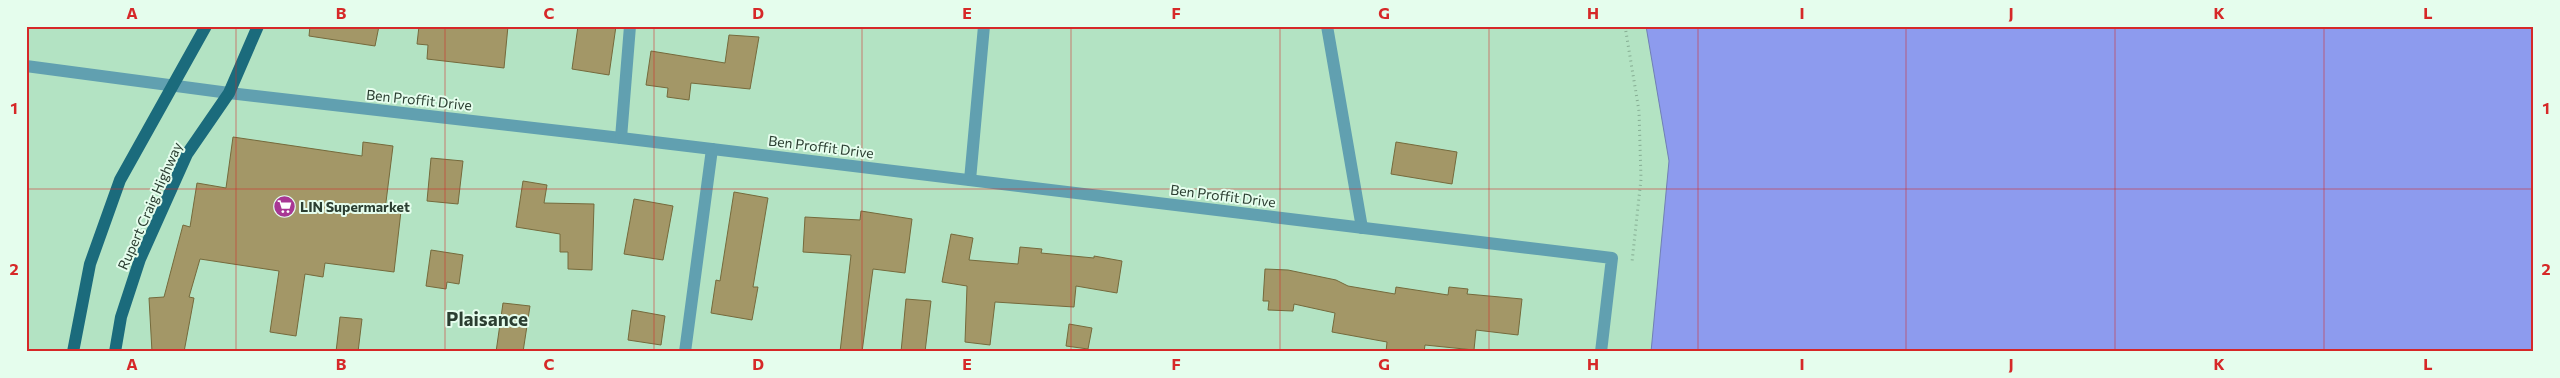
<svg xmlns="http://www.w3.org/2000/svg" width="2560" height="378" viewBox="0 0 2560 378" font-family="Commissioner,sans-serif">
<style>
.water{fill:#8d9bee;stroke:#707fb5}
.building{fill:#a39767;stroke:#756a3c}
.lines{fill:none;stroke-linecap:round;stroke-linejoin:round}
.path{stroke:#86ad93;stroke-width:3;stroke-dasharray:1 4;stroke-linecap:butt}
.lane{stroke:#61a0b0;stroke-width:12}
.street{stroke:#61a0b0;stroke-width:12}
.primary{stroke:#1b6b7c;stroke-width:12}
.grid{fill:none;stroke:#d62828;stroke-width:1;stroke-opacity:0.55}
.labels{text-anchor:middle;stroke-width:4;stroke-linejoin:round;paint-order:stroke}
.street-label{font-size:14px;fill:#2b3e31;stroke:#e5fded}
.poi-label{font-size:14px;font-weight:bold;fill:#2b3e31;stroke:#e5fded;text-anchor:start}
.district-label{font-size:19px;font-weight:bold;fill:#2b3e31;stroke:#e5fded}
.neatline{fill:none;stroke:#d62828;stroke-width:2}
.grid-label{font-size:16px;text-anchor:middle;font-weight:bold;fill:#d62828}
</style>
<rect width="100%" height="100%" fill="#b3e3c3"/>
<path class="water" d="M1646,26H2534V352H1651L1669,161Z"/>
<g class="building">
<path d="M310,26H379L375,46L309,36Z"/>
<path d="M419,26H508L504,68L427,59L428,45L417,44Z"/>
<path d="M578,26H616L609,75L572,69Z"/>
<path d="M729,35L759,37L750,89L691,83L689,100L667,97L668,88L646,85L651,51L725,63Z"/>
<path d="M233,137L362,156L363,142L393,146L385,210L401,211L394,272L325,263L323,277L305,274L296,336L270,332L279,271L200,259L189,297L194,298L184,352H152L149,298L164,297L183,225L190,227L197,183L226,188Z"/>
<path d="M1396,142L1457,152L1452,184L1391,174Z"/>
<path d="M431,158L463,161L458,204L427,201Z"/>
<path d="M523,181L547,185L544,203L594,204L592,270L568,269V252H560V234L516,227Z"/>
<path d="M734,192L768,198L753,287H758L752,320L711,313L716,280L720,281Z"/>
<path d="M634,199L673,206L663,260L624,254Z"/>
<path d="M861,211L912,219L905,273L873,269L862,352H840L851,255L803,252L805,217L860,220Z"/>
<path d="M951,234L973,238L969,260L1018,264L1020,247L1042,249L1041,253L1094,258V256L1122,261L1117,293L1076,286L1074,307L995,302L990,345L965,342L967,286L942,282Z"/>
<path d="M431,250L463,255L459,284L447,282L446,289L426,286Z"/>
<path d="M1265,269L1288,270L1336,280L1348,286L1395,294L1396,287L1448,295L1449,287L1468,289L1467,294L1522,299L1518,335L1476,330L1474,350L1425,345L1424,352H1386L1387,342L1332,332L1335,313L1294,304L1293,311L1268,310L1269,301H1263Z"/>
<path d="M906,299L931,301L925,352H901Z"/>
<path d="M503,303L530,306L523,352H496Z"/>
<path d="M632,310L665,316L661,345L628,340Z"/>
<path d="M340,317L362,319L358,352H336Z"/>
<path d="M1069,324L1092,328L1088,349L1066,346Z"/>
</g>
<g class="lines">
<path class="path" d="M1625,26L1639,111L1641,179L1632,262"/>
<g class="lane">
<path d="M1327,26L1362,228"/>
<path d="M970,180L984,26"/>
</g>
<g class="street">
<path d="M26,66L229,93L621,138L1612,258L1601,352"/>
<path d="M621,138L630,26"/>
<path d="M685,352L712,149"/>
</g>
<g class="primary">
<path d="M73,352L90,264L120,180L206,26"/>
<path d="M115,352L121,317L140,259L187,154L229,93L258,26"/>
</g>
</g>
<path class="grid" d="M236,26V352M445,26V352M654,26V352M862,26V352M1071,26V352M1280,26V352M1489,26V352M1698,26V352M1906,26V352M2115,26V352M2324,26V352M26,189H2534"/>
<defs>
<symbol id="supermarket-disc" viewBox="-11 -11 22 22"><circle r="9.5" fill="#a83794" stroke="#e5fded"/><path d="M-6-5.5h2.5l.6 2H6L4.5 2H-2.5L-4.4-4H-6ZM-1.5 3.2a1.3 1.3 0 1 0 .1 0ZM3 3.2a1.3 1.3 0 1 0 .1 0Z" fill="#fff"/></symbol>
</defs>
<g fill-rule="evenodd">
<use href="#supermarket-disc" x="272" y="194" width="25" height="25"/>
</g>
<g class="labels">
<g class="street-label">
<text transform="translate(419 100) rotate(6)" y="5">Ben Proffit Drive</text>
<text transform="translate(821 147) rotate(7)" y="5">Ben Proffit Drive</text>
<text transform="translate(1223 196) rotate(7)" y="5">Ben Proffit Drive</text>
<text transform="translate(150 206) rotate(-66)" y="5">Rupert Craig Highway</text>
</g>
<g class="poi-label">
<text x="300" y="212">LIN Supermarket</text>
</g>
<g class="district-label">
<text x="487" y="326">Plaisance</text>
</g>
</g>
<rect width="2560" height="378" fill="none" stroke="#e5fded" stroke-width="55"/>
<rect x="28" y="28" width="2504" height="322" class="neatline"/>
<g class="grid-label">
<text x="132" y="19">A</text>
<text x="341" y="19">B</text>
<text x="549" y="19">C</text>
<text x="758" y="19">D</text>
<text x="967" y="19">E</text>
<text x="1176" y="19">F</text>
<text x="1384" y="19">G</text>
<text x="1593" y="19">H</text>
<text x="1802" y="19">I</text>
<text x="2011" y="19">J</text>
<text x="2219" y="19">K</text>
<text x="2428" y="19">L</text>
<text x="14" y="114">1</text>
<text x="2546" y="114">1</text>
<text x="14" y="275">2</text>
<text x="2546" y="275">2</text>
<text x="132" y="370">A</text>
<text x="341" y="370">B</text>
<text x="549" y="370">C</text>
<text x="758" y="370">D</text>
<text x="967" y="370">E</text>
<text x="1176" y="370">F</text>
<text x="1384" y="370">G</text>
<text x="1593" y="370">H</text>
<text x="1802" y="370">I</text>
<text x="2011" y="370">J</text>
<text x="2219" y="370">K</text>
<text x="2428" y="370">L</text>
</g>
</svg>
